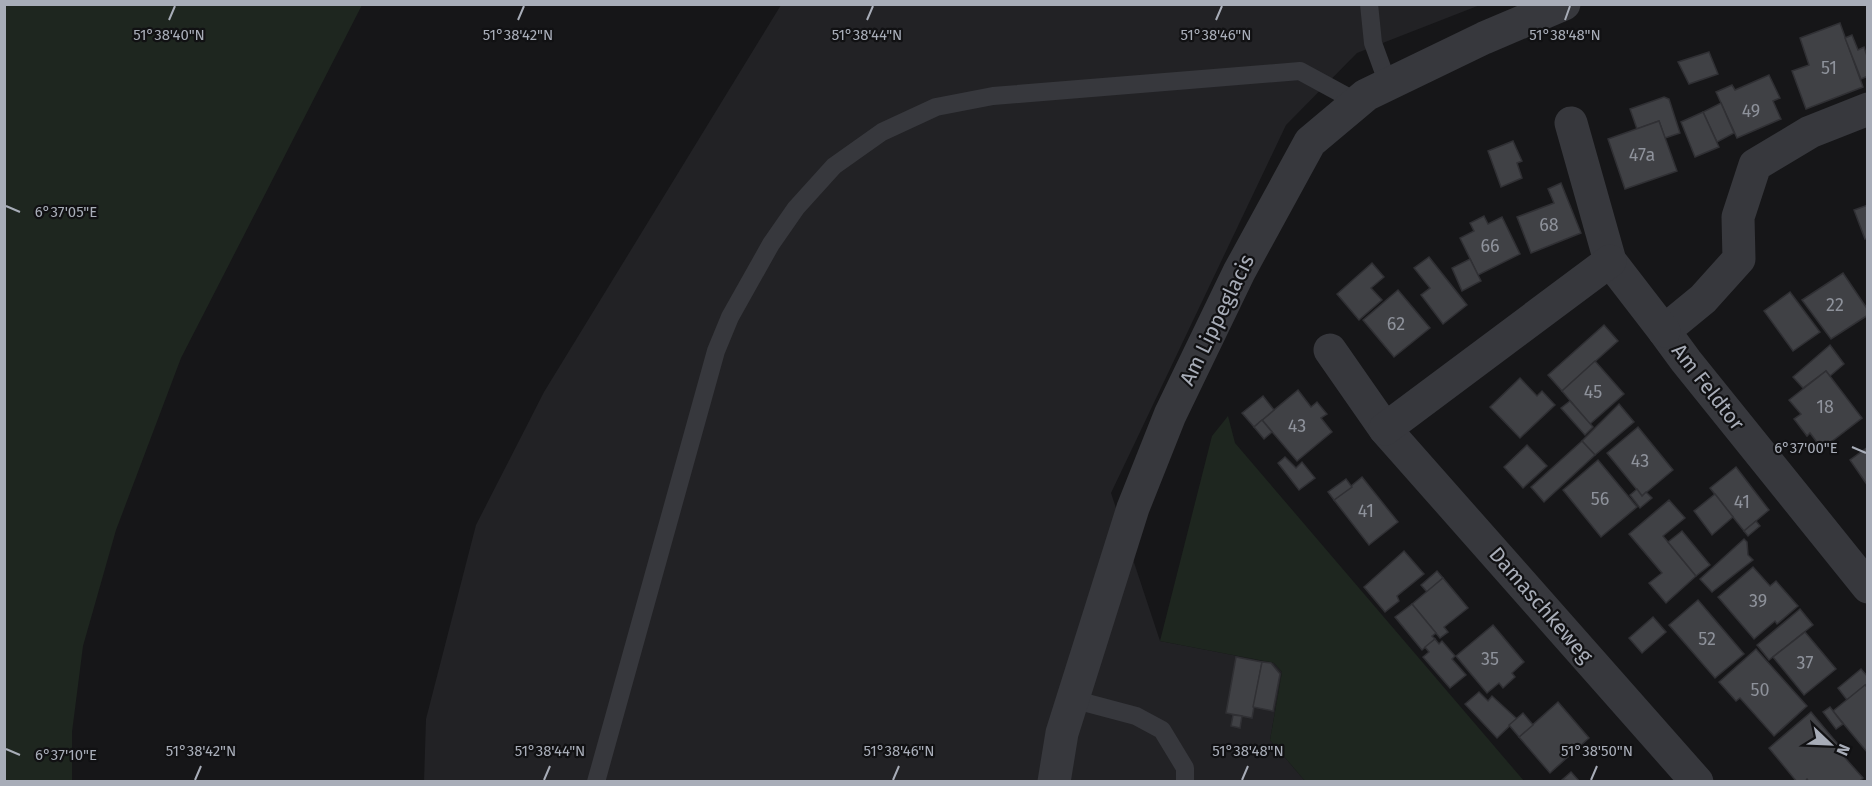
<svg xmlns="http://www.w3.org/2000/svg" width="1872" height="786" viewBox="0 0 1872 786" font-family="'Fira Sans',sans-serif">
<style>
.built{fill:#222225}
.green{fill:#1e261f}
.building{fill:#404145;stroke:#303034;stroke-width:1.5}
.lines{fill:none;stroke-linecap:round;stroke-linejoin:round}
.lane{stroke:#37383d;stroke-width:18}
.street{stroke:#37383d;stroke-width:33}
.ticks{fill:none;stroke:#a8adb8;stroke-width:2}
.labels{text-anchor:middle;stroke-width:4.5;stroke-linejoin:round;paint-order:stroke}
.number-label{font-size:18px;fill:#8e929b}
.street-label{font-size:21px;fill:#a8adb8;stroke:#111113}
.ticks-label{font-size:15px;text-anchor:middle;fill:#a8adb8;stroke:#111113;stroke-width:4.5;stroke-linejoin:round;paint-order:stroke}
</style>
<rect width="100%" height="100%" fill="#161618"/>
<path class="built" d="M781,5H1480L1357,53L1286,125L1111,493L1160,641L1274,663L1282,672L1270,740L1305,781L424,782L426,719L476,525L544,392Z"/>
<g class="green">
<path d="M4,5H362L181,358L116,530L83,646L72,732V781H5Z"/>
<path d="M1228,416L1235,443L1524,781H1305L1270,740L1282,672L1274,663L1160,641L1212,436Z"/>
</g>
<g class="building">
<path d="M1840,23L1863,87L1806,109L1792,71L1809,65L1800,38Z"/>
<path d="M1852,35L1858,50L1864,47L1868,59V76L1861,79L1845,38Z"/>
<path d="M1709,52L1718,74L1689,84L1678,62Z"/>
<path d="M1769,75L1780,98L1773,101L1781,119L1737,138L1716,92L1732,85L1735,90Z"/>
<path d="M1664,97L1669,99L1680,133L1665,138L1659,121L1637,129L1630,109Z"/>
<path d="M1721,103L1734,133L1717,142L1703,112Z"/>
<path d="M1703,112L1719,147L1695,157L1681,122Z"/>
<path d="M1659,121L1677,171L1625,189L1608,139Z"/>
<path d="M1513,141L1522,161L1517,163L1522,178L1501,187L1488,151Z"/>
<path d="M1561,183L1581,233L1531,253L1517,217L1554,203L1548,189Z"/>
<path d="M1868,205V238L1865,239L1854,210Z"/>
<path d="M1484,216L1488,224L1502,217L1520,254L1478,275L1460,238L1474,231L1470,223Z"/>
<path d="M1429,257L1467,305L1443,324L1421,295L1430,288L1414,268Z"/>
<path d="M1470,259L1481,281L1462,291L1452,268Z"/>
<path d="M1372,263L1384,277L1371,288L1382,300L1359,320L1337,294Z"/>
<path d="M1843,273L1868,310V315L1831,339L1802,300Z"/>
<path d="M1398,290L1430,328L1394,357L1363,320Z"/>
<path d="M1790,292L1820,332L1793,351L1764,311Z"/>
<path d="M1604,325L1618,341L1562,391L1548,375Z"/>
<path d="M1830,345L1844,364L1830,376L1826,371L1803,388L1793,377Z"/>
<path d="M1595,361L1624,394L1590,424L1562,391Z"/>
<path d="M1826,371L1862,418L1822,449L1810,433L1807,436L1794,419L1801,414L1789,400Z"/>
<path d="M1520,378L1537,396L1542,391L1555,405L1520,438L1490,407Z"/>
<path d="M1298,390L1311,407L1317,402L1327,414L1321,418L1332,432L1297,461L1262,420Z"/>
<path d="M1263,396L1274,410L1254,427L1242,413Z"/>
<path d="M1570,401L1593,427L1585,435L1561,408Z"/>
<path d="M1619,404L1634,422L1595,455L1582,441Z"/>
<path d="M1262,420L1272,432L1264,439L1254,427Z"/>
<path d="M1638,427L1673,470L1642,496L1607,453Z"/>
<path d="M1582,441L1595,455L1544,502L1531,487Z"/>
<path d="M1527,445L1547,466L1523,488L1504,467Z"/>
<path d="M1868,447V486L1850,460Z"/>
<path d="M1285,457L1296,468L1302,462L1315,478L1299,490L1278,463Z"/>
<path d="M1598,460L1637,507L1601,537L1563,490Z"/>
<path d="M1736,467L1769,510L1744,531L1710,488Z"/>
<path d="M1362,477L1398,522L1369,545L1334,500Z"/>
<path d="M1346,479L1352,487L1334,500L1328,492Z"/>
<path d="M1637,489L1642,496L1646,492L1652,498L1640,508L1630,495Z"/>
<path d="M1715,494L1733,517L1712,535L1694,511Z"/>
<path d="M1669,500L1685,518L1663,536L1696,576L1666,603L1649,583L1662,573L1629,534Z"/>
<path d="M1756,521L1760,526L1748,536L1744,531Z"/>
<path d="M1682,531L1710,565L1696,576L1668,542Z"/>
<path d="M1744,539L1747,542L1748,555L1753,560L1712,592L1700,579Z"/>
<path d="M1404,551L1424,574L1397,596L1399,601L1385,612L1364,587Z"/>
<path d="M1753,567L1770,586L1776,581L1798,606L1777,624L1775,621L1754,639L1718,597Z"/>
<path d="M1437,571L1443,578L1427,592L1421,585Z"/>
<path d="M1443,578L1468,608L1444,627L1448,632L1440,638L1412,604Z"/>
<path d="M1698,600L1744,654L1715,678L1669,625Z"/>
<path d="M1412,604L1436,633L1432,636L1435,639L1422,650L1395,617Z"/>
<path d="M1800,609L1813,625L1769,660L1757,645Z"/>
<path d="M1653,617L1666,632L1642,653L1629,638Z"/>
<path d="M1493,625L1524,662L1512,673L1515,677L1503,688L1499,683L1487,693L1456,656Z"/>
<path d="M1805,632L1836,669L1804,695L1773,657Z"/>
<path d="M1435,639L1439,644L1442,641L1455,656L1452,659L1466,675L1450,688L1423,657L1429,652L1425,647Z"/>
<path d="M1756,649L1807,706L1774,736L1740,698L1736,701L1719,682Z"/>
<path d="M1236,657L1262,662L1252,718L1226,713Z"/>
<path d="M1262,662L1271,663L1280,674L1273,711L1253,707Z"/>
<path d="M1861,669L1868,677V683L1847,700L1838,688Z"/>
<path d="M1865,685L1868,688L1867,752L1833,711Z"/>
<path d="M1479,692L1488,701L1492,696L1517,719L1497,738L1465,704Z"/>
<path d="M1558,702L1589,738L1550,773L1519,737Z"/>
<path d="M1830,707L1843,724L1836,729L1823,712Z"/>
<path d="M1811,712L1842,749L1839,751L1863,778L1859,782H1809L1807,779L1805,782H1797L1769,748Z"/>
<path d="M1523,713L1533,725L1519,737L1509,725Z"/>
<path d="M1233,715L1242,716L1240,728L1231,726Z"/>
<path d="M1571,772L1580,782L1562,780Z"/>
</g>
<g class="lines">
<g class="lane">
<path d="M1369,4L1373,43L1388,84"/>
<path d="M1072,699L1136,716L1162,730L1185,768V782"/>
<path d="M596,782L716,351L730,317L771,244L796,208L834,166L882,132L936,107L993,96L1300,71L1357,102"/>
</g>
<g class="street">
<path d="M1868,109L1810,132L1755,165L1738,217L1739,259L1703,299L1664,331L1686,361L1868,587"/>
<path d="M1571,123L1610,261L1664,331"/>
<path d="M1330,350L1385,429L1697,782"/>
<path d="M1385,429L1610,261"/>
<path d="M1054,782L1062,733L1133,508L1170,415L1239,272L1310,142L1366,95L1484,38L1564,4"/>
</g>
</g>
<path class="ticks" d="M169,20L175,6M518,20L524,6M867,20L873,6M1216,20L1222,6M1565,20L1570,6M6,206L20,212M1852,447L1866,453M6,749L20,755M195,780L201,766M544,780L550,766M893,780L899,766M1242,780L1248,766M1591,780L1597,766"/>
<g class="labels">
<g class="number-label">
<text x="1829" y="74">51</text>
<text x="1751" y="117">49</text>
<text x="1642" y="161">47a</text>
<text x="1549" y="231">68</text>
<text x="1490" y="252">66</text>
<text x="1835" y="311">22</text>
<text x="1396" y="330">62</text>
<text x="1593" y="398">45</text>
<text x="1825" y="413">18</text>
<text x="1297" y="432">43</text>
<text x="1640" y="467">43</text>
<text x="1600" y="505">56</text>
<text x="1742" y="508">41</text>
<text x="1366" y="517">41</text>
<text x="1758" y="607">39</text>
<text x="1707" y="645">52</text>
<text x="1490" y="665">35</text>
<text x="1805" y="669">37</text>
<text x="1760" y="696">50</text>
</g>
<g class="street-label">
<text transform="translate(1217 320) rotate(-64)" y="7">Am Lippeglacis</text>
<text transform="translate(1708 387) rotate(52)" y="7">Am Feldtor</text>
<text transform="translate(1541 605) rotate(49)" y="7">Damaschkeweg</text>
</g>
</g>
<g class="ticks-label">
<text x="169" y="40">51°38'40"N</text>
<text x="518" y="40">51°38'42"N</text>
<text x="867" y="40">51°38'44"N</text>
<text x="1216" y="40">51°38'46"N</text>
<text x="1565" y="40">51°38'48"N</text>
<text x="66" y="217">6°37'05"E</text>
<text x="1806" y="453">6°37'00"E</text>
<text x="201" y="756">51°38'42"N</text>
<text x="550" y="756">51°38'44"N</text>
<text x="899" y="756">51°38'46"N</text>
<text x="1248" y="756">51°38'48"N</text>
<text x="1597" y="756">51°38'50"N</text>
<text x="66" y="760">6°37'10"E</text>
</g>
<rect width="1872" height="786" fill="none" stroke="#a8adb8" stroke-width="12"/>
<g transform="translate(1830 744) rotate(113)" stroke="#111113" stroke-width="4.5" paint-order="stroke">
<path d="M0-4.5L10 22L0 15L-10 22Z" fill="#a8adb8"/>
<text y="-9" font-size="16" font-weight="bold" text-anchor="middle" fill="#a8adb8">N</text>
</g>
</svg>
